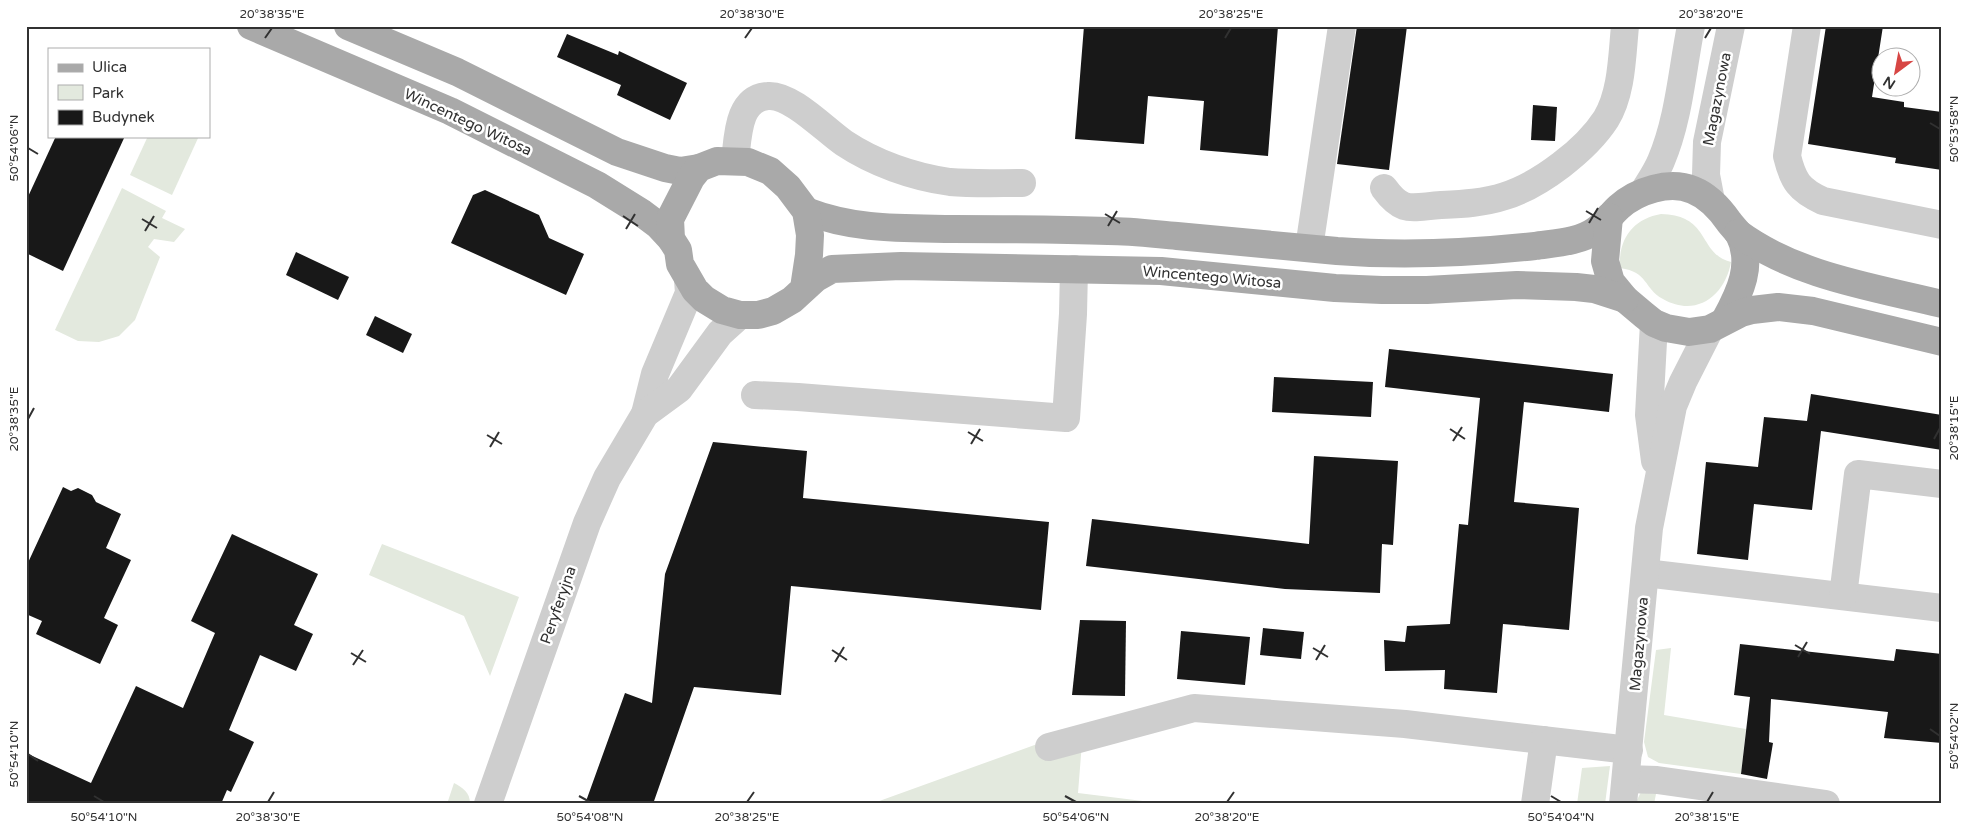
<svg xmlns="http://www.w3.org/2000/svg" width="1968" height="830" viewBox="0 0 1968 830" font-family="'Varela Round',sans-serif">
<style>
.green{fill:#e3e9de}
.building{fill:#181818}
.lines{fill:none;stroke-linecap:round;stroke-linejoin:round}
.minor{stroke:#cecece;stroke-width:28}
.major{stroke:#a9a9a9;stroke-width:28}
.ticks{fill:none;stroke:#313131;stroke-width:2}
.labels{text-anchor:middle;stroke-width:5;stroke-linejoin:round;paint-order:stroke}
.street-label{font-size:15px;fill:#313131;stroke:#fff}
.neatline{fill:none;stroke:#313131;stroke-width:2}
.ticks-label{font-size:12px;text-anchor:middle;fill:#313131}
</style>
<rect width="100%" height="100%" fill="#fff"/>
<g class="green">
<path d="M148,136H199L172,195L130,175Z"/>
<path d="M122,188L166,211L162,218L185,229L174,242L154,239L148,247L160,257L135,320L119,336L99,342L78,341L55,330Z"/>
<path d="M1661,214C1711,215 1698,254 1731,262C1725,296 1696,318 1663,299C1643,288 1649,272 1620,268C1618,239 1633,219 1661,214Z"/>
<path d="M382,544L519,597L490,676L464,616L369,575Z"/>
<path d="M1671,648L1664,715L1746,729L1741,774L1659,763L1648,757L1644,742L1656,650Z"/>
<path d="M1083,730L1078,793L1167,804H871L1040,743Z"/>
<path d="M1610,766L1605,804H1577L1582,768Z"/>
<path d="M454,783C463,788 470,792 470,804H447Z"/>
<path d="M1641,792L1656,794L1654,804H1635Z"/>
</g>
<g class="building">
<path d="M1084,26H1278L1268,156L1200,150L1204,101L1148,96L1144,144L1075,139Z"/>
<path d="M1357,26H1407L1389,170L1337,164Z"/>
<path d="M1826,26H1883L1872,97L1904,102V107L1942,112V170L1895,163L1896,158L1808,144Z"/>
<path d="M567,34L618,55L619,51L687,83L670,120L617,95L621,85L557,57Z"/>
<path d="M1533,105L1557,107L1555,141L1531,140Z"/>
<path d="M56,136H125L63,271L26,253V201Z"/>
<path d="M485,190L539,215L549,238L584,254L566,295L451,243L473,195Z"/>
<path d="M296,252L349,277L338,300L286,275Z"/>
<path d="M375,316L412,334L403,353L366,335Z"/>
<path d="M1389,349L1613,374L1609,412L1524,402L1514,502L1579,508L1569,630L1503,624L1497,693L1444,689L1445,670L1385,671L1384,640L1405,642L1407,626L1450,624L1459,524L1468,525L1480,398L1385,387Z"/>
<path d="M1274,377L1373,382L1371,417L1272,412Z"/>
<path d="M1811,394L1942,415V450L1821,431L1812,510L1754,504L1748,560L1697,554L1706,462L1758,467L1764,417L1807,421Z"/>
<path d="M713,442L807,451L803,498L1049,522L1041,610L791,586L781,695L694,687L653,804H585L625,693L652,703L665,574Z"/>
<path d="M1314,456L1398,461L1393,545L1382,544L1380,593L1285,589L1086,566L1092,519L1309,544Z"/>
<path d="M63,487L71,491L78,488L92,495L96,502L121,514L106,548L131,560L104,618L118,625L100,664L36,634L42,621L26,614V567Z"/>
<path d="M232,534L318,574L294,625L313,634L296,671L260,655L229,730L254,742L231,792L227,790L221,804H26V753L91,783L136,686L183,708L215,633L191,621Z"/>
<path d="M1080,620L1126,621L1125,696L1072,695Z"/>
<path d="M1263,628L1304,632L1301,659L1260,655Z"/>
<path d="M1181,631L1250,637L1245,685L1177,679Z"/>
<path d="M1740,644L1894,661L1896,649L1942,654V743L1884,738L1888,712L1771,699L1769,742L1773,743L1767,779L1741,774L1750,697L1734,695Z"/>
</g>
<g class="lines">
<g class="minor">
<path d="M1807,26L1787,156C1793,181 1799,190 1823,201L1942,225"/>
<path d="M735,161C738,138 737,98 768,96C791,94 825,130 844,143C874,163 913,177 950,182C973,184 998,183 1022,183"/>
<path d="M1384,188C1403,214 1411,207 1441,205C1462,204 1484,203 1505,196C1540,185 1586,150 1606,119C1622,93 1622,56 1625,26"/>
<path d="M1644,191C1650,181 1657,171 1661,161C1679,119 1682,71 1691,26"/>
<path d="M1711,201L1706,175L1707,142L1731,26"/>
<path d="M1309,248L1342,26"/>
<path d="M1654,323L1649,415L1655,461"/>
<path d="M755,395L798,397L1066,418L1073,314L1074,269"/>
<path d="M645,414L655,374L689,293L688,280"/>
<path d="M1645,573L1942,608"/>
<path d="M1843,596L1858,474L1942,484"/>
<path d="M1049,747L1194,708L1405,724L1629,750"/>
<path d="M1626,779L1657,780L1826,804"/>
<path d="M488,804L587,523L607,478L645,414L679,389L720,333L740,315"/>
<path d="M1535,804L1544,740"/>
<path d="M1623,804L1649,528L1673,406L1683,382L1710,329"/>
</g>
<g class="major">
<path d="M251,26L450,111L597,185L642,213L658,225L671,239"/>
<path d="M348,26L457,72L617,152L665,168L680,171L699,168"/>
<path d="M806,211C855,230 901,228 953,229C1005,229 1057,229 1108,231C1131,231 1154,234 1177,236C1231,241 1284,246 1337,251C1402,256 1470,253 1535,246C1555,243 1580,242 1596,230C1605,224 1611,214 1619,207C1637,191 1669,180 1693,190C1708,196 1720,209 1729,222C1732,226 1736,230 1739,234C1754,264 1740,293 1725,320"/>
<path d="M1609,217L1605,261L1611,282L1625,299L1644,315L1654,323L1666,328L1689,332L1710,329L1741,313L1752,310L1778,307L1813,311L1942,342"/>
<path d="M1738,233C1796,276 1873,287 1942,304"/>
<path d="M804,288L809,255L810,235L806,211L788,187L770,171L748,162L717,161L699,168L691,178L670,219L671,239L678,250L680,264L695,290L704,299L722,310L740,315H758L773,311L792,300L816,278L832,269L901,266L1161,271L1335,288L1382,290H1427L1517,285L1576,287L1594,289L1625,299"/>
</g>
</g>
<path class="ticks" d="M265,38L272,28M745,38L752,28M1225,38L1231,28M1705,38L1711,28M1930,123L1940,129M28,148L38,154M1586,211L1601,220M1105,214L1120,223M623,216L638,226M142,219L157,228M1589,223L1598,208M1108,226L1117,211M626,229L635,214M145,231L154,216M28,419L34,408M1450,429L1465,439M968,432L983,441M487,435L502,444M1934,439L1940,428M1453,441L1462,427M971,444L980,429M490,447L499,432M1795,645L1810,654M1313,648L1328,657M832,650L847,660M351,653L366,662M1798,657L1807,642M1316,660L1325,645M835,662L844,647M353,665L363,650M1930,729L1940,736M28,754L38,761M94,796L104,802M579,796L590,802M1065,796L1076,802M1551,796L1561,802M268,802L274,792M747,802L754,792M1227,802L1234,792M1707,802L1713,792"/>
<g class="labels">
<g class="street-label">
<text transform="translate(1717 99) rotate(-79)" y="5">Magazynowa</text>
<text transform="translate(468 122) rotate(25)" y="5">Wincentego Witosa</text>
<text transform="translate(1212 277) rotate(5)" y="5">Wincentego Witosa</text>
<text transform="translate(558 605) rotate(-71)" y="5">Peryferyjna</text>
<text transform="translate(1639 644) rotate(-85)" y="5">Magazynowa</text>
</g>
</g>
<rect width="1968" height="830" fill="none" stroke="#ffffff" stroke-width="55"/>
<rect x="48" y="48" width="162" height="90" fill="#ffffff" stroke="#adadad"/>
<rect x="58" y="64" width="25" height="8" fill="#a9a9a9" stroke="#adadad"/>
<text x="92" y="72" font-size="15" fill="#313131">Ulica</text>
<rect x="58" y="85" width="25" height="15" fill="#e3e9de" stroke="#adadad"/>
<text x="92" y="98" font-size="15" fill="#313131">Park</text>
<rect x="58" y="110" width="25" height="15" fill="#181818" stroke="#adadad"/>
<text x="92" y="122" font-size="15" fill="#313131">Budynek</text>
<g transform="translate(1896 72) rotate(212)"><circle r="24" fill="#ffffff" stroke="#adadad"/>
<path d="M0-4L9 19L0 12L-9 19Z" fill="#d74644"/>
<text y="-8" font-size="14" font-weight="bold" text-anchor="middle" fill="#313131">N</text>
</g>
<rect x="28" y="28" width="1912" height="774" class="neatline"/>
<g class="ticks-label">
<text x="272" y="18">20°38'35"E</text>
<text x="752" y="18">20°38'30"E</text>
<text x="1231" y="18">20°38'25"E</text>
<text x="1711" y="18">20°38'20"E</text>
<text transform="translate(1954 129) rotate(-90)" y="4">50°53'58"N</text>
<text transform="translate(14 148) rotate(-90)" y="4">50°54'06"N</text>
<text transform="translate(14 419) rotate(-90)" y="4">20°38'35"E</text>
<text transform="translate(1954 428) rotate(-90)" y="4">20°38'15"E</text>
<text transform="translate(1954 736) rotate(-90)" y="4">50°54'02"N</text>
<text transform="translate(14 754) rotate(-90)" y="4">50°54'10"N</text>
<text x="104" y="821">50°54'10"N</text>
<text x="268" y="821">20°38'30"E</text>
<text x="590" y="821">50°54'08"N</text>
<text x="747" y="821">20°38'25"E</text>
<text x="1076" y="821">50°54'06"N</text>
<text x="1227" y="821">20°38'20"E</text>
<text x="1561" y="821">50°54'04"N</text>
<text x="1707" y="821">20°38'15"E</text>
</g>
</svg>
